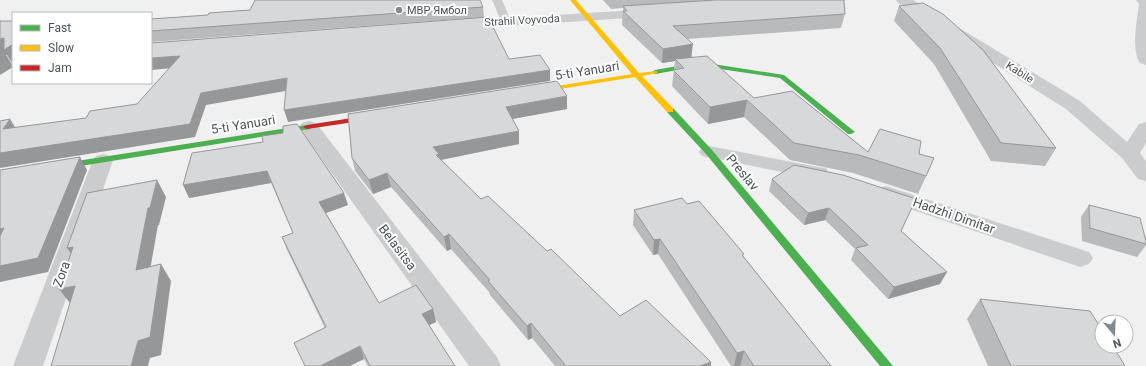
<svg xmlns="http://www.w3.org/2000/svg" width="1146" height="366" viewBox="0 0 1146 366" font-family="Roboto,sans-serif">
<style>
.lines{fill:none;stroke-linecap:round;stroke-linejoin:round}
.lane{fill:#caccce;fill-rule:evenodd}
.street{fill:#caccce;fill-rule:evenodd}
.fast{fill:#4caf50;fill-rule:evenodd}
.slow{fill:#ffc107;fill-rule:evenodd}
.jam{fill:#c62828;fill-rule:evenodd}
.wall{fill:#b8babb}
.shaded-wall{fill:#969798}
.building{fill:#d6d8d9;stroke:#969798}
.poi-dot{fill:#838b8e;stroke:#fff;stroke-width:1.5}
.labels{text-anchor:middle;stroke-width:4;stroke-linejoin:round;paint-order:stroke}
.far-poi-label{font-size:11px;fill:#49545a;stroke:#fff;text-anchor:start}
.far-street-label{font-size:11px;fill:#49545a;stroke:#fff}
.street-label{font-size:13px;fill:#49545a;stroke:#fff}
</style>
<rect width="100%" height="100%" fill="#f0f0f0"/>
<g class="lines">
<path class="lane" d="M492,0H502L511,21L510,23H502Z"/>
<g class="street">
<path d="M896,0H913L1080,101L1127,142L1139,124L1146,122V143L1140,153L1146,161V181L1138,179L1122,158L1066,109L898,3Z"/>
<path d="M1136,0H1146V65L1140,63C1131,50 1137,20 1139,4Z"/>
<path d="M652,9L657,10L659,13L657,16L461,29L456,28L454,25L456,22L461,21Z"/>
<path d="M13,55V65L0,67V57Z"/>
<path d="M309,121L316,123L497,357L501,366H469L299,127L302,123Z"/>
<path d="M709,146L818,167L826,168L829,173L826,178L818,179L702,156L699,152L702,148Z"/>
<path d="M103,154L110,156L113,160L43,366H13L93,160L96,156Z"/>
<path d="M886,186L1089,252L1093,258L1089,264L1080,267L878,198L875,193L878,188Z"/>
</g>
<g class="fast">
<path d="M700,62L784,75L855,132L851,134H848L780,78L700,66L655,74L652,72L655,70Z"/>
<path d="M667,108H673L712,150L893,366H880L706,154L667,112Z"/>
<path d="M307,125H310L311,127L310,129L0,179V173Z"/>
</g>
<path class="slow" d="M570,0H576L639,73L657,71V73L642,76L673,108V112H667L635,77L529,94V90H532L632,74Z"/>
<path class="jam" d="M378,114L382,116L381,118L307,129L303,127L307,125Z"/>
</g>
<g class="wall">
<path d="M603,0H844L845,14L841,28L687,39L692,57L754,98L868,152L919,154L934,158L918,194L853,173L790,160L744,117L708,124L672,86L675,61L662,63L622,25L623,8L611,9Z"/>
<path d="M899,6L1056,148L1045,166L991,161L934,64L894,21Z"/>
<path d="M483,7L484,17L151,42V19Z"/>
<path d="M567,109L512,119L519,131V144L441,160L481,199L547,251L620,316L711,366H555L532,338L528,340L490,295L489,292L451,249L447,251L391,187L373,194L355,171L352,158L348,114Z"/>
<path d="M263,142L348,205L326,213L379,303L433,309L436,322L429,325L455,366H368L364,359L325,328L287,250L282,237L293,233L271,183L189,198Z"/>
<path d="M772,179L901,231L940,284L888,299L851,260L855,249L825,220L804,225L769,191Z"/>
<path d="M687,204L744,257L831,366H731L658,254L653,255L633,225L634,210Z"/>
<path d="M1089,205L1146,241V245L1137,257L1082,241L1081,217Z"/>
<path d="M980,299L1125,366H988L967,319Z"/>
</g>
<g class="shaded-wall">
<path d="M4,38L13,44V64L7,55H6L13,67L0,75V39Z"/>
<path d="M693,44L691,59H675V61L662,63L663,49Z"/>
<path d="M180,56L184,67L151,70V58Z"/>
<path d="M550,70V81L288,122L284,110Z"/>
<path d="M287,78L291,90L206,105L195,137L0,168V153L201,93Z"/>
<path d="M567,96V109L507,120L506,107Z"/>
<path d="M747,100L744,117L708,124L710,107Z"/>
<path d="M10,119L18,132L3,129Z"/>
<path d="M519,131V144L440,160L433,147Z"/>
<path d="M80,157L87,170L48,272L0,282V266Z"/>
<path d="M267,171L271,183L189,198L183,185Z"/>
<path d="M387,173L391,187L373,194L369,180Z"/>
<path d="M157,180L166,197L159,225H158L147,287L136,270L148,208Z"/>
<path d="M344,193L348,205L323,214L319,202Z"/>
<path d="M829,208L825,220L804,225L808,213Z"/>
<path d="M4,228L0,244V229Z"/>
<path d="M449,234L451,249L447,251L444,237Z"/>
<path d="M660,239L658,254L653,255L654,240Z"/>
<path d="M73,247L79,265L67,248Z"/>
<path d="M161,264L171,281L161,355L150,358L148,366H131L138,341Z"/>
<path d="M947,272L940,284L888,299L894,287Z"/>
<path d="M75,286L73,307L59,289Z"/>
<path d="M433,309L436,322L425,327L422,314Z"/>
<path d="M531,323L532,338L528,340L527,326Z"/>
<path d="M360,346L364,359L350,366H320Z"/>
<path d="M744,351L740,366H734L737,353Z"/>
<path d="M711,362V366H700Z"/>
</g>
<g class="building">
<path d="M255,0H480L483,7L151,31V19L208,15L209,13L250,10Z"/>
<path d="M715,0H844L845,14L673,26L693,44L663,49L623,11H627L623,6Z"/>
<path d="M923,3L943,14L983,50L1056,148L1001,143L940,48L899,6Z"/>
<path d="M488,17L509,59L540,55L550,70L284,110L287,78L201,93L190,124L0,153V121L10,119L3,129L86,118L90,111L137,104L180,56L151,58V43Z"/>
<path d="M0,21H13V44L4,50V38L0,39Z"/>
<path d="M707,56L754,98L792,91L868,152L880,129L921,141L919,154L934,158L926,176L859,155L794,143L747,100L710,107L673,70L684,68L675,59Z"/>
<path d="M557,81L567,96L506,107L519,131L433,147L439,154L436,155L481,199L488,196L547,251L551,249L620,316L646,300L711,362L700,366H566L531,323L527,326L488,281L490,280L449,234L444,237L387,173L369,180L352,158L348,114Z"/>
<path d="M297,124L344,193L319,202L379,303L416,285L433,309L422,314L455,366H370L360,346L320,366H305L294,343L326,327L282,237L293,233L267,171L183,185L192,153L263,142L262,136L283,133V126Z"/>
<path d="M80,157L38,258L0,266V236L4,228L0,229V170Z"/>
<path d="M794,165L843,175L916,199L901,231L947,272L894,287L856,248L868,245L829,208L808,213L772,179Z"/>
<path d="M157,180L150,208H148L136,270L161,264L150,337L138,341L131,366H51L75,286L59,289L73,247L67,248L87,193Z"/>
<path d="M682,198L687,204L699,201L744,254L742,255L831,366H754L744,351L737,353L660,239L654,240L634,210Z"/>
<path d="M1089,205L1140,218L1146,241V244L1090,228Z"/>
<path d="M980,299L1090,311L1102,330V346H1113L1125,366H1011Z"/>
</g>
<circle class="poi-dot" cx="399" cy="10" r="4"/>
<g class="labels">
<g class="far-poi-label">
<text x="407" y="14">МВР Ямбол</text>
</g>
<g class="far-street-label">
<text transform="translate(522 20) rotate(-3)" y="4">Strahil Voyvoda</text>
<text transform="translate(1020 72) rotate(32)" y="4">Kabile</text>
</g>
<g class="street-label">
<text transform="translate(587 70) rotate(-9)" y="5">5-ti Yanuari</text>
<text transform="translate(243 124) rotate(-9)" y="5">5-ti Yanuari</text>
<text transform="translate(743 172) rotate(50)" y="5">Preslav</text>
<text transform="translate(954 215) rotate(19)" y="5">Hadzhi Dimitar</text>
<text transform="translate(398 247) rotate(53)" y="5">Belasitsa</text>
<text transform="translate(61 274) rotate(-70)" y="5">Zora</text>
</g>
</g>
<rect x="12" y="12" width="140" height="72" fill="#ffffff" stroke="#b6bbbd"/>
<rect x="20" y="25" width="20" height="6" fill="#4caf50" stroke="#b6bbbd"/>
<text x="48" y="32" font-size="12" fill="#49545a">Fast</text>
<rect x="20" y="45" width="20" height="6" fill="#ffc107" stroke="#b6bbbd"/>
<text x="48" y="52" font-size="12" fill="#49545a">Slow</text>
<rect x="20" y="65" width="20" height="6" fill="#c62828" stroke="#b6bbbd"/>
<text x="48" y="72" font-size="12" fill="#49545a">Jam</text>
<g transform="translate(1114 334) rotate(161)"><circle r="19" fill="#ffffff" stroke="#b6bbbd"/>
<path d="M0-3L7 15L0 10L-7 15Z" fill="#838b8e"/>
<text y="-6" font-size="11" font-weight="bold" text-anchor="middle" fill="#49545a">N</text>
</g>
</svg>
